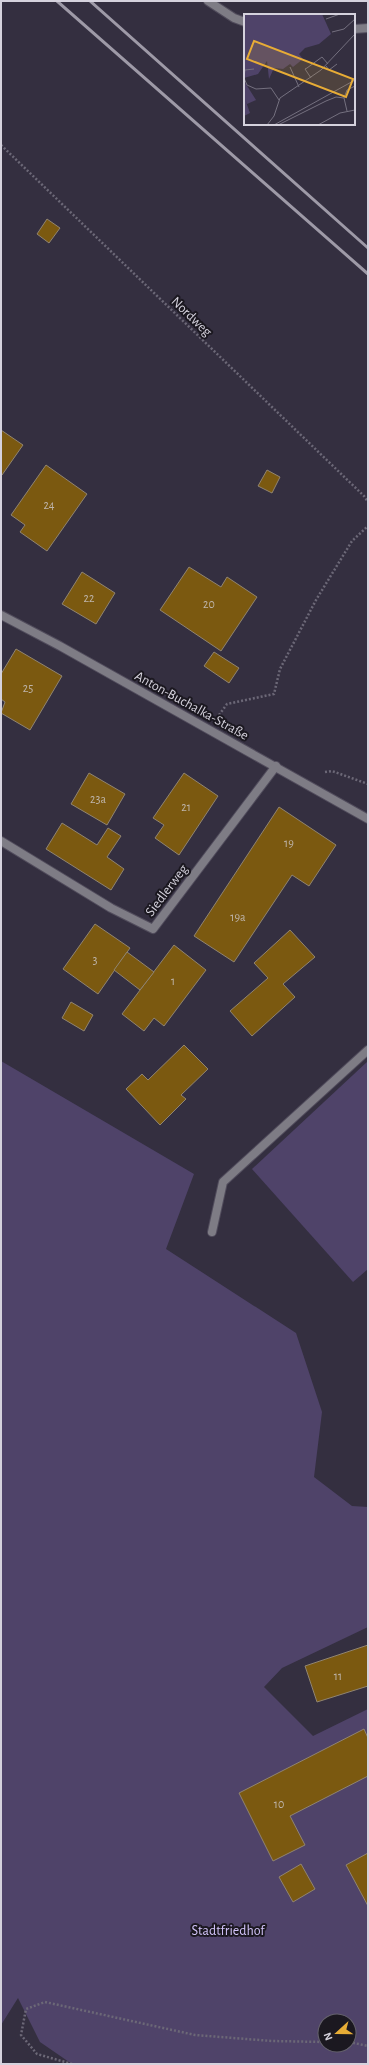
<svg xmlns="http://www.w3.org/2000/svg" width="369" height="2065" viewBox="0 0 369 2065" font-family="'Alegreya Sans',sans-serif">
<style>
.green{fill:#4f4369;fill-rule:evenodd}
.building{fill:#7b5910;stroke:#908471}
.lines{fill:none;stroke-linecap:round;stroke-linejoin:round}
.service-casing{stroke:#514c5c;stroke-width:10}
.minor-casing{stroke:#514c5c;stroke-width:10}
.path{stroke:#6c6877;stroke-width:2.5;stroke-dasharray:2 2;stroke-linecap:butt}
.service{stroke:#7e7c85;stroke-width:8}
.minor{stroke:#7e7c85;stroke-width:8}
.rail{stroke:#9e9aa7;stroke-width:3}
.labels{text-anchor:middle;stroke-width:4;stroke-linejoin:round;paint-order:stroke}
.number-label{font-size:12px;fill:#beb4aa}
.street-label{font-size:14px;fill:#d5d2dd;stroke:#1b1820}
.park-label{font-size:14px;fill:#d3c4f9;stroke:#1b1820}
.inset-road{fill:none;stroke:#74707f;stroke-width:1}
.view{fill:#e7ac36;fill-opacity:0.15;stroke:#e7ac36;stroke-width:2}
.inset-edge{fill:none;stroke:#d5d2dd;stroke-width:2}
</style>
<rect width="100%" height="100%" fill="#342f40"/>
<g class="green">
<path d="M1,1061L194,1174L166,1249L296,1333L322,1412L314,1477L352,1506L368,1507V1627L282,1668L264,1687L313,1736L368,1709V2064H72L40,2042L18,1998L1,2025ZM325,2021H349V2045H325Z"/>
<path d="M368,1061V1269L353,1282L252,1169Z"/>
</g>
<g class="building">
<path d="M47,219L60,228L49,243L37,234Z"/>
<path d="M1,430L23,445L2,475H1Z"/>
<path d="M46,465L87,494L47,551L20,532L25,525L11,515Z"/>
<path d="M267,470L280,477L272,493L258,486Z"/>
<path d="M189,567L221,587L227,577L257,597L221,651L160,610Z"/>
<path d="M82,572L115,593L96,624L62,604Z"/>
<path d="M16,649L62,676L30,730L1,713L5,702L1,699V674Z"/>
<path d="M214,652L239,668L229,683L204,666Z"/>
<path d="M89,773L125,794L107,825L71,804Z"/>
<path d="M184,773L218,796L179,855L155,838L164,825L153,818Z"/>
<path d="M279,807L336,845L309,886L292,875L234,962L194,936Z"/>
<path d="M62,823L97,845L108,828L121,836L107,857L124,869L111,890L46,849Z"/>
<path d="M95,924L130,948L98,994L63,969Z"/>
<path d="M290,930L315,957L283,984L295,997L252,1036L230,1011L268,978L254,963Z"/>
<path d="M174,945L206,970L164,1026L154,1018L144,1031L122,1014Z"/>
<path d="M127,952L154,972L140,990L114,970Z"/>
<path d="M71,1002L93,1015L84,1031L62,1018Z"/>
<path d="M184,1045L208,1069L181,1095L186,1099L160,1125L126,1089L142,1074L148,1080Z"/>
<path d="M368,1645V1686L317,1702L305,1666Z"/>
<path d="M364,1729L368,1738V1776L290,1816L305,1845L273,1861L239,1793Z"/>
<path d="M368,1853V1906L346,1865Z"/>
<path d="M301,1864L315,1889L293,1902L279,1877Z"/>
</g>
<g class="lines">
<defs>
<g id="service">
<path d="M208,1L234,18L245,22"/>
<path d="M354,29L368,28"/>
<path d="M212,1232L223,1182L368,1050"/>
</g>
<g id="minor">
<path d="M1,615L60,646L368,819"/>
<path d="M1,841L111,908L153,929L276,766"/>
</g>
</defs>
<use href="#service" class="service-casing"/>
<use href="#minor" class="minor-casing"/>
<g class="path">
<path d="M1,145L364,496L368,502"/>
<path d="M219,715L227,704L274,694L280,669L316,600L352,541L368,526"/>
<path d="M325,772L332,771L368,784"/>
<path d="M349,2042L368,2046"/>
<path d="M72,2064L37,2054L21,2035L26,2009L45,2002L195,2035L272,2041L325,2042"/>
</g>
<use href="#service" class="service"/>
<use href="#minor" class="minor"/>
<g class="rail">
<path d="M57,1L368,274"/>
<path d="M90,1L368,248"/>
</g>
</g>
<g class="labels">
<g class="number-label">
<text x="49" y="509">24</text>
<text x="89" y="602">22</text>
<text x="209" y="608">20</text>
<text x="28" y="692">25</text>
<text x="98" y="803">23a</text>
<text x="186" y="811">21</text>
<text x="289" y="847">19</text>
<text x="238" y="921">19a</text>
<text x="95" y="964">3</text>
<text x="173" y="985">1</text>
<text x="338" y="1680">11</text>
<text x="279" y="1808">10</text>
</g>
<g class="street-label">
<text transform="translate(192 316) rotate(44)" y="5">Nordweg</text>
<text transform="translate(192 705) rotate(29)" y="5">Anton-Buchalka-Straße</text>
<text transform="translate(166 890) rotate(-53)" y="5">Siedlerweg</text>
</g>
<g class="park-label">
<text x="228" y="1935">Stadtfriedhof</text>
</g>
</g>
<g transform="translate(244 14)">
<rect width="111" height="111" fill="#342f40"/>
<path d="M0,0H78L87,20L75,30L61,34L55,40L59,45L49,53L46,50L39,55L30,54L25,65L23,47L14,60L0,64ZM0,67L12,86L3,90L1,85L6,99L0,102Z" fill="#4f4369"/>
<path class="inset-road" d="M82,5L96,0M88,18L100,15L111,5M82,52L85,56L93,50M46,53L55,73M0,63L1,56L10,55M0,64L3,71L12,75L27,74L35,86M67,64L61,55L63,54L78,43L84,50M100,84L103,76L111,72M100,84L103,97M23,111L30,102L36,84L77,56L111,20M30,111L111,66M34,111L82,87L92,83L100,84M74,111L96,99L111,96"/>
<path class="view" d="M10,27L109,65L102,83L3,45Z"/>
<rect width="111" height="111" class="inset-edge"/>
</g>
<rect width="369" height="2065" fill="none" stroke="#d5d2dd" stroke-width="4"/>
<g transform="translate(337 2033) rotate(249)"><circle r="19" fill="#1b1820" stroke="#65626c"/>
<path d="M0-3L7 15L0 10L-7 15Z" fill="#e7ac36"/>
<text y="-6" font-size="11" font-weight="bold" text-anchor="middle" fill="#d5d2dd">N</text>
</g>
</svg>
